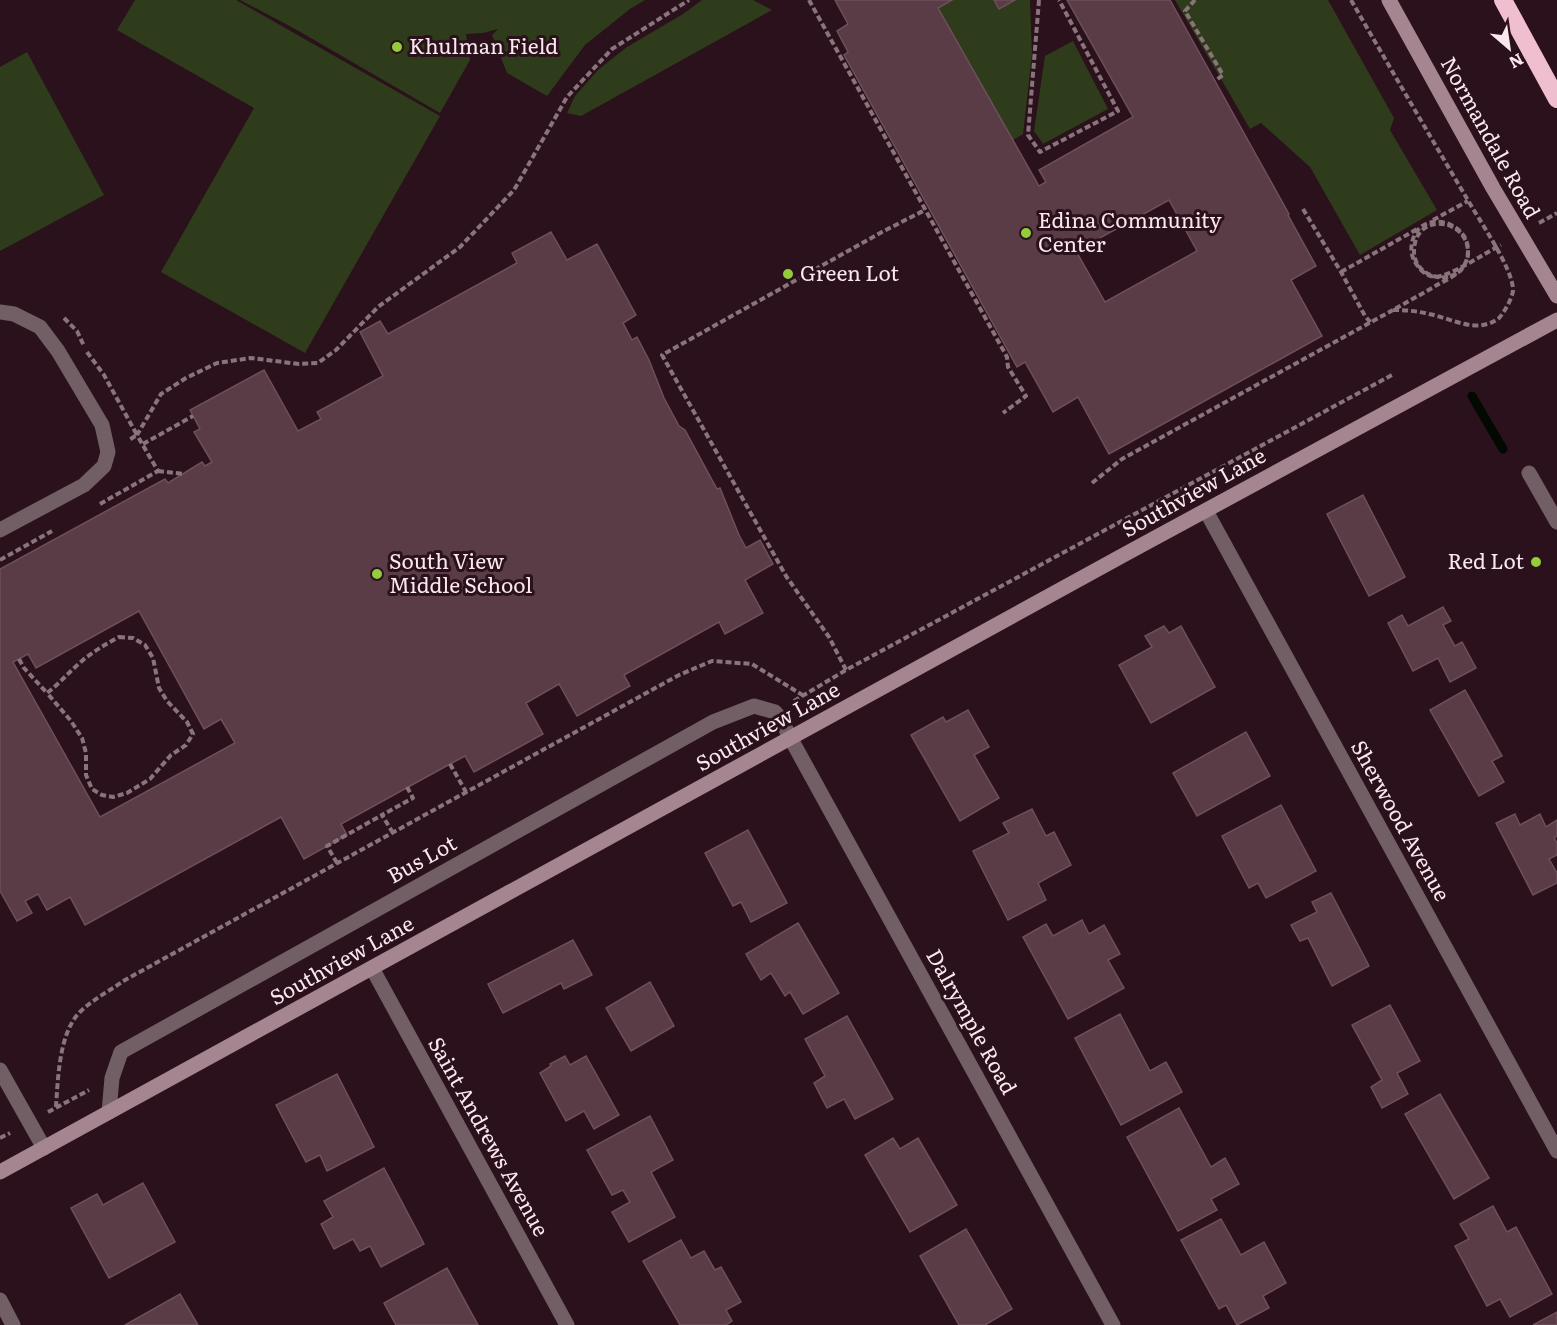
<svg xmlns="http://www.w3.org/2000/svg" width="1557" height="1325" viewBox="0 0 1557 1325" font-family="Literata,serif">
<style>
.green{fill:#2e3c1c}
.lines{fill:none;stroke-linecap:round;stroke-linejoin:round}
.stream{stroke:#020900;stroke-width:9}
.building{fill:#593c46;stroke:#6e4f5a;stroke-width:1.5;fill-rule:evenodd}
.path{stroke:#8a747c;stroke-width:4;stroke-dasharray:6 3;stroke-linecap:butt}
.lane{stroke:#725e65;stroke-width:15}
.street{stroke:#725e65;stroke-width:15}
.secondary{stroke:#a48590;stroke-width:15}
.highway{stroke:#f0bfcf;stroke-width:18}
.poi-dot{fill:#95cc3a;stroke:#2a111b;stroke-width:2}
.labels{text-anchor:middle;stroke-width:6;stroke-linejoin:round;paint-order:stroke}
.poi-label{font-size:21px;fill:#fbe8ee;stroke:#2a111b;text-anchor:start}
.street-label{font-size:21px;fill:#fbe8ee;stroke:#2a111b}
</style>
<rect width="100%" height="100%" fill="#2a111b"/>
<g class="green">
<path d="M135,0H236L440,116L305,353L161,272L254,108L117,30Z"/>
<path d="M240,0H645L630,9L585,45L547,96L507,73L492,35L498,29L483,33L466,34L470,60L440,113L297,30Z"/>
<path d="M702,0H753L772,10L581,116L567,113L575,96L599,69L627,47L683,14Z"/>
<path d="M952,0H1030L1032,55L1023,134L1013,140L938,8Z"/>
<path d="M1175,0H1328L1394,118L1390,130L1437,210L1360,255L1310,167L1261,123L1250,129Z"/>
<path d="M1073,41L1108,109L1043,144L1034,131L1045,56Z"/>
<path d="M27,52L104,195L0,251V67Z"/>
</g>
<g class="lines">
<path class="stream" d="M1472,396L1503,449"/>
</g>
<g class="building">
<path d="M835,0H952L938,8L1039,186L1046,182L1039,170L1133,117L1067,0H1170L1289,214L1288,215L1316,266L1291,280L1322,336L1109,454L1078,397L1053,412L1025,362L1017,367L844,55L848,52L837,31L848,24ZM1169,200L1197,251L1105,302L1076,251Z"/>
<path d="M994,0H1015L999,9Z"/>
<path d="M551,232L567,260L597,244L636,315L623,323L632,340L637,337L649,360L664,398L679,426L685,430L717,489L720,488L739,535L746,548L760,540L773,564L745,580L763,613L725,634L719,622L624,675L630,686L577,716L559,684L526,703L543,734L474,772L465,756L450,764L341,824L347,835L304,859L281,817L85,925L70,897L47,910L38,894L25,901L32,913L17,921L0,891V569L165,479L168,483L202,462L205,466L212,462L194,432L200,429L190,410L264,370L298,431L321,419L317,412L383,376L360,332L380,321L388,334L517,263L512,253ZM139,611L204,729L221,719L235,743L100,817L13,662L28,654L36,668Z"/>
<path d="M1363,495L1405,577L1369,596L1327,514Z"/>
<path d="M1443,607L1451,621L1443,625L1455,646L1462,642L1476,668L1450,682L1438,658L1413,671L1388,623L1402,615L1408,626Z"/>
<path d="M1164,626L1169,633L1181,626L1215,687L1151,723L1119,665L1152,647L1145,636Z"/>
<path d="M1465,690L1502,756L1492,761L1504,782L1479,796L1430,710Z"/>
<path d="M968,710L989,747L974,755L999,798L960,821L911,735L943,717L946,722Z"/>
<path d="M1246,732L1270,776L1197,816L1173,773Z"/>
<path d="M1281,805L1316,871L1266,898L1258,883L1249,888L1222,836Z"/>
<path d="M1032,809L1046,836L1054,832L1071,865L1038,883L1046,900L1008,920L973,851L1009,833L1003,823Z"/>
<path d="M1515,814L1520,825L1540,814L1546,827L1557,820V836L1554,838L1557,843V855L1549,859L1557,873V883L1533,895L1496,823Z"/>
<path d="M748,830L787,903L751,922L741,902L733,906L705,853Z"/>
<path d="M1331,893L1369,966L1332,986L1308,938L1300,941L1291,925L1317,912L1312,902Z"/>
<path d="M1082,920L1089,934L1104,925L1120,954L1108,960L1124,988L1068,1019L1023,937L1046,924L1053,936Z"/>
<path d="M798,923L839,993L803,1014L790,992L785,996L771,973L761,980L746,954Z"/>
<path d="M573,940L592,975L564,989L561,983L503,1013L488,984Z"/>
<path d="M650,982L674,1026L631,1051L606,1008Z"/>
<path d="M1390,1005L1420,1061L1397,1073L1408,1094L1382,1108L1371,1087L1382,1080L1352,1025Z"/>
<path d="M1120,1014L1150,1071L1166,1062L1182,1092L1121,1125L1075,1038Z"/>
<path d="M847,1016L893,1099L855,1119L844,1099L827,1108L814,1083L825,1076L805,1039Z"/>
<path d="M565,1056L570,1065L586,1056L619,1115L594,1129L584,1111L566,1121L540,1073L551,1066L550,1064Z"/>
<path d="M337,1074L374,1147L327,1171L320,1155L306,1162L276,1105Z"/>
<path d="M1440,1094L1489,1178L1454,1199L1405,1114Z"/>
<path d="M1179,1108L1211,1167L1225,1158L1239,1184L1211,1199L1217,1210L1178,1231L1127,1137Z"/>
<path d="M650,1116L673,1160L651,1172L675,1217L629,1242L612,1212L630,1202L623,1190L612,1195L587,1150Z"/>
<path d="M893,1138L900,1149L918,1138L957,1205L910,1232L865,1155Z"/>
<path d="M384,1168L424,1244L381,1267L370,1246L360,1251L353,1239L334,1249L321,1224L333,1217L324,1201Z"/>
<path d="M143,1183L175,1242L109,1278L71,1208L97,1194L103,1205Z"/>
<path d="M1493,1206L1507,1232L1516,1227L1552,1294L1510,1317L1500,1299L1487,1306L1455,1246L1469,1239L1460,1224Z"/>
<path d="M1221,1219L1241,1255L1264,1242L1286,1283L1263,1296L1269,1308L1237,1325L1226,1305L1219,1309L1181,1240Z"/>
<path d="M966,1229L1012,1309L985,1325H959L920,1256Z"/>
<path d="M681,1240L691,1258L704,1251L715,1270L721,1267L741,1302L726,1310L732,1321L726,1325H680L643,1261Z"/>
<path d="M447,1268L478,1325H396L384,1303Z"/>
<path d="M180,1294L198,1325H125Z"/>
<path d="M1557,1312V1325H1533Z"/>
</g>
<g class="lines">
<g class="path">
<path d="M809,0L1007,357L1008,367L1026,396L1003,413"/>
<path d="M1039,0L1028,135L1040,152L1118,111L1059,0"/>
<path d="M1195,0L1185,11L1223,75L1215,81"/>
<path d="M1351,0C1389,66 1427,131 1466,197C1477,217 1513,268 1513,290C1513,297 1504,313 1499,318C1477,335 1451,318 1429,314C1417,311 1405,310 1393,310C1407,302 1422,294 1437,285C1444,281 1453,277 1460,271C1464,267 1467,261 1468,255C1470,220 1422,212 1415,243C1406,279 1459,291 1467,258C1476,223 1423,207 1413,239C1410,248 1411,257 1417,265C1421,271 1427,276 1435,277C1449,277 1487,252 1501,245"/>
<path d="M1303,209L1341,272L1365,316L1371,323"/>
<path d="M1433,220L1468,201"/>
<path d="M1539,223L1557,213"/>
<path d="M1341,272L1419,228"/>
<path d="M64,318L77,331L84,346"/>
<path d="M87,352L104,375L137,435L129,440"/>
<path d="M143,444L193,416"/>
<path d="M158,471L184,474"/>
<path d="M1092,483L1122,459L1393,310"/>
<path d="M100,504L158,471L137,435L161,394L186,378L217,363L251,358L299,364L318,363L336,350L378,307L460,247L514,190L567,97L612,49L689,0"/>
<path d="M0,560L52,531"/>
<path d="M119,637L133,638L145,645L153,658L159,688L167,701L187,722L193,734L186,745L171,755L150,779L127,793L113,797L102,795L92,789L86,775V753L82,738L71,721L47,693C60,683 70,671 83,660C94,651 106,644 119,637Z"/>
<path d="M19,659L24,668L47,693"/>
<path d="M846,670L829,637L786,576L662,355L882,232L925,210"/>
<path d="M794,701L846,670L1392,375"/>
<path d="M450,764L466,792"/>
<path d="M393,833L382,815L413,798L407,787"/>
<path d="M337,863L327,846L382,815"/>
<path d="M56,1107C58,1078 59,1030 82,1010C95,998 111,990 125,980L679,675L712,661L752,664L804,696"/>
<path d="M48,1112L89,1090"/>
<path d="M0,1138L10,1133"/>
</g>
<g class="lane">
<path d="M0,312L14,314L40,327L58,351L102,425L108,452L104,466L84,485L0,530"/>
<path d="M1529,473L1557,522"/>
<path d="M0,1070L44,1148"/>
<path d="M109,1112L112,1078L121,1052L713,722L754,706L775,712L780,718L791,739"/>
</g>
<g class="street">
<path d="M1206,511L1557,1151"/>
<path d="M791,739L1113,1325"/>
<path d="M372,968L567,1325"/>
<path d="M0,1300L13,1325"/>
</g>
<g class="secondary">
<path d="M1389,0L1493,188L1557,296"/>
<path d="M0,1172L1129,552L1557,320"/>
</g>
<path class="highway" d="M1503,0L1557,99"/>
</g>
<g class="poi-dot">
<circle cx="397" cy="47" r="6"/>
<circle cx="1026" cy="233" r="6"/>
<circle cx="788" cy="274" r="6"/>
<circle cx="1536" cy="562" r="6"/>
<circle cx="377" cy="574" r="6"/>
</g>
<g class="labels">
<g class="poi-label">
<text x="409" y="54">Khulman Field</text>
<text x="1038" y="228">Edina Community<tspan x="1038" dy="24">Center</tspan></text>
<text x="800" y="281">Green Lot</text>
<text x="389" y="569">South View<tspan x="389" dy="24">Middle School</tspan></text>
<text x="1524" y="569" text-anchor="end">Red Lot</text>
</g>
<g class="street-label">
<text transform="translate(1490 138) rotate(61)" y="7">Normandale Road</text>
<text transform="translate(1194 493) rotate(-29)" y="7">Southview Lane</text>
<text transform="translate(768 727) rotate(-29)" y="7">Southview Lane</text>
<text transform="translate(1400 821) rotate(61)" y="7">Sherwood Avenue</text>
<text transform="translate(422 860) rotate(-29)" y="7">Bus Lot</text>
<text transform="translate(342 961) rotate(-29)" y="7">Southview Lane</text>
<text transform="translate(971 1022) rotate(61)" y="7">Dalrymple Road</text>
<text transform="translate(488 1137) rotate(61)" y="7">Saint Andrews Avenue</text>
</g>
</g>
<g transform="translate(1509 48) rotate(151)" stroke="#2a111b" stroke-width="4.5" paint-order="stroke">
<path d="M0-4.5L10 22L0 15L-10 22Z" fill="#fbe8ee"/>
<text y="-9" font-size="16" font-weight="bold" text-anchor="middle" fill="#fbe8ee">N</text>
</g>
</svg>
